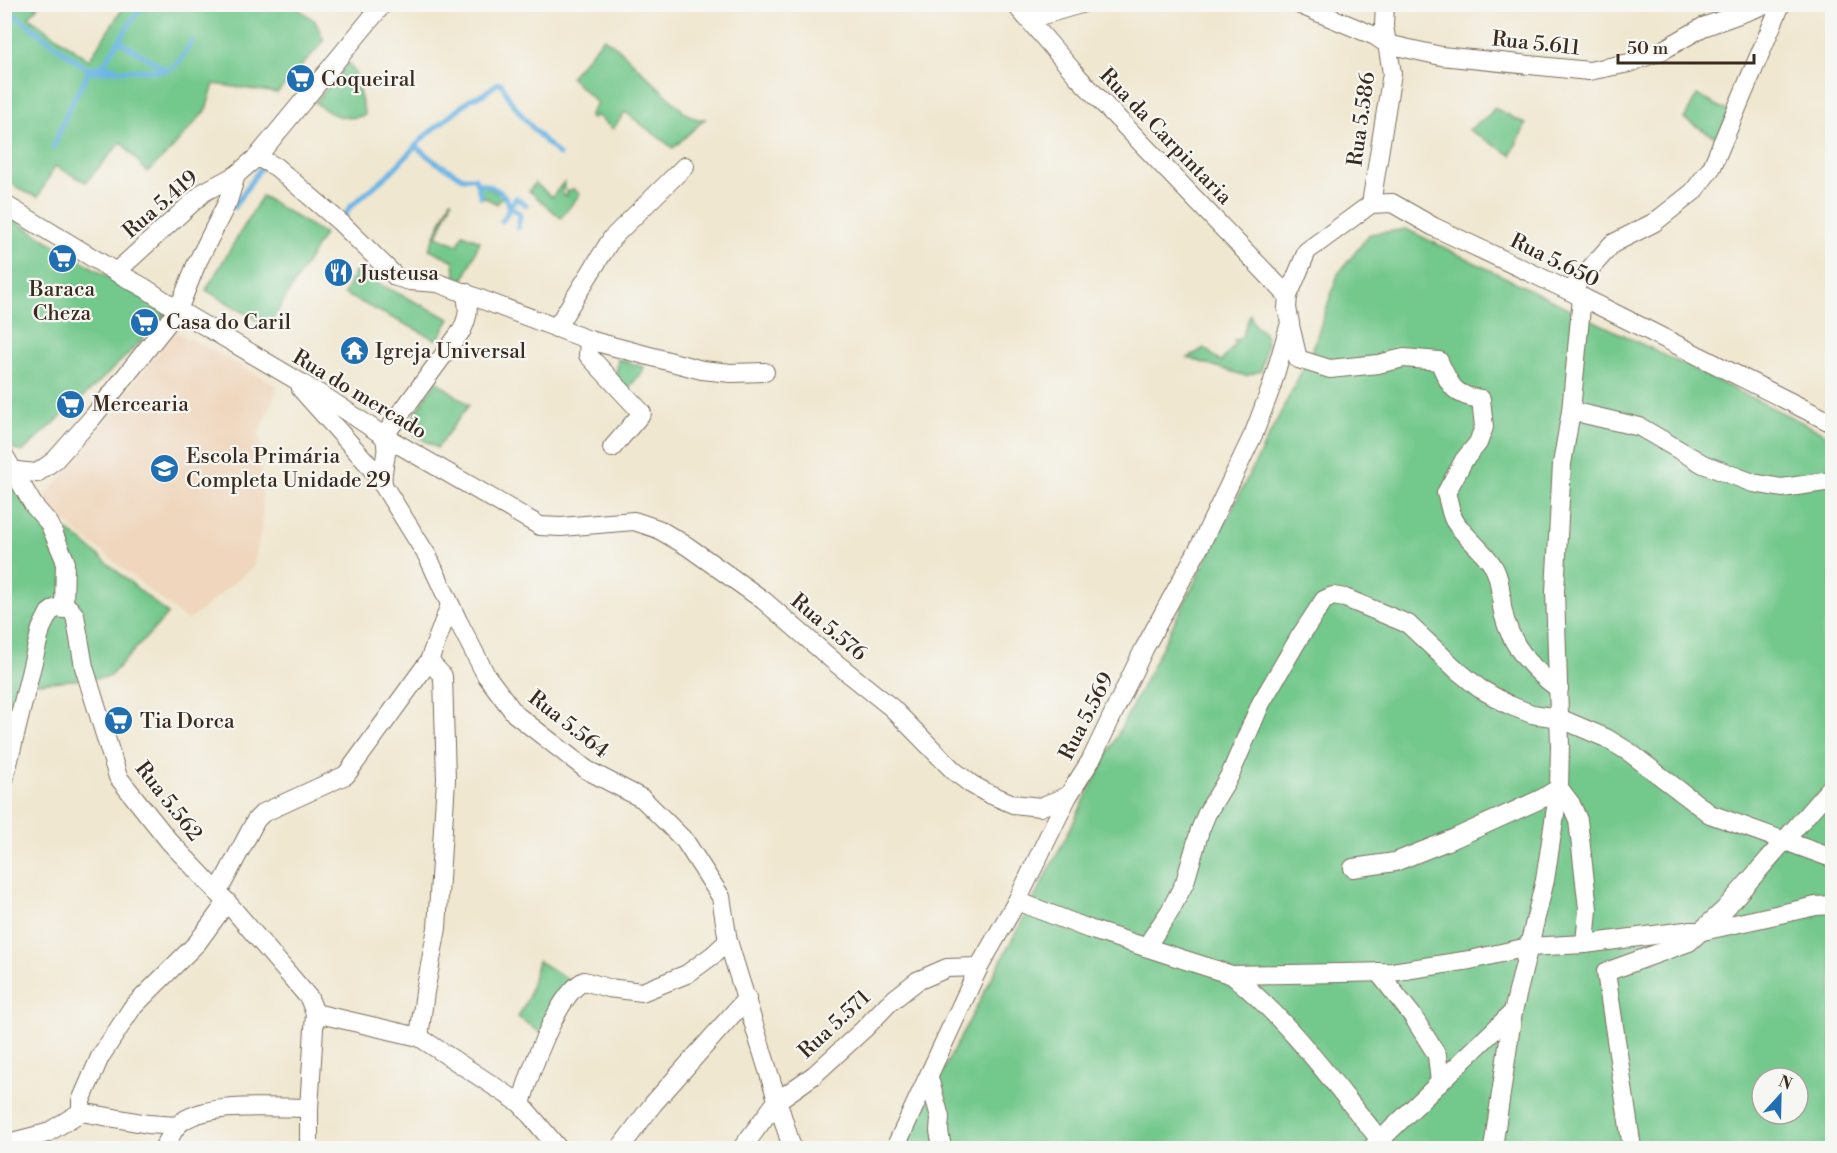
<svg xmlns="http://www.w3.org/2000/svg" width="1837" height="1153" viewBox="0 0 1837 1153" font-family="'Libre Bodoni',serif">
<style>
.built{fill:#efd6bc}
.green{fill:#73c88c;stroke:#577955;stroke-width:1.5;fill-rule:evenodd}
.lines{fill:none;stroke-linecap:round;stroke-linejoin:round}
.stream{stroke:#6cb5e4;stroke-width:5}
.street-casing{stroke:#7a6c5c;stroke-width:20}
.street{stroke:#fff;stroke-width:18}
.labels{text-anchor:middle;stroke-width:4.5;stroke-linejoin:round;paint-order:stroke}
.street-label{font-size:21px;fill:#3b2a1e;stroke:#f6f6f2}
.poi-label{font-size:21px;fill:#3b2a1e;stroke:#f6f6f2;text-anchor:start}
</style>
<rect width="100%" height="100%" fill="#f6f6f2"/>
<filter id="ink" filterUnits="userSpaceOnUse"><feTurbulence type="fractalNoise" baseFrequency=".0167" numOctaves="2"/><feDisplacementMap in="SourceGraphic" scale="12" xChannelSelector="R" yChannelSelector="G"/><feConvolveMatrix kernelMatrix="1 2 1 2 8 2 1 2 1" color-interpolation-filters="sRGB"/></filter>
<filter id="wash" filterUnits="userSpaceOnUse"><feTurbulence type="fractalNoise" baseFrequency=".008" numOctaves="4" result="noise"/><feDisplacementMap in="SourceGraphic" scale="24" xChannelSelector="R" yChannelSelector="G"/><feGaussianBlur stdDeviation="1.35" result="paint"/><feColorMatrix in="noise" values="0 0 0 0 0 0 0 0 0 0 0 0 0 0 0 0 0 1.4 0 .05"/><feComposite in="paint" operator="in"/></filter>
<g filter="url(#wash)">
<rect width="100%" height="100%" fill="#f0e7d0"/>
<path class="built" d="M175,331L278,386L260,432L263,521L253,567L188,621L41,503Z"/>
<g class="green">
<path d="M4,5H39L29,17L89,60L125,5H293L315,21L324,41L277,93L214,84L206,110L171,150L147,172L121,142L86,182L55,166L38,197L23,191L5,179Z"/>
<path d="M604,38L618,48L685,113L697,119H705L673,148L625,112L613,129L596,115L592,119L589,116L597,103L570,77Z"/>
<path d="M349,63L359,81L357,83L365,115C345,122 330,115 315,102Z"/>
<path d="M1697,95L1729,112L1717,138L1684,119Z"/>
<path d="M1494,108L1526,124L1511,155L1469,130L1490,114Z"/>
<path d="M564,182L565,187L562,191V195L567,196V191L573,189L580,194L561,218L529,191L535,183L552,197Z"/>
<path d="M478,183L505,196L500,199L497,204L482,196Z"/>
<path d="M262,196L324,234L268,327L206,290Z"/>
<path d="M451,200L452,201L437,236L458,245L463,234L480,241L464,279L455,276L454,261L429,249Z"/>
<path d="M4,213L33,232L167,312C121,365 73,406 22,452L5,445Z"/>
<path d="M1406,229L1832,437V1148H902L1049,870L1312,351L1338,274L1370,234ZM1762,1078H1798V1114H1762Z"/>
<path d="M355,272L450,319L437,340L344,294Z"/>
<path d="M1250,314L1255,326L1264,332L1267,342L1261,371L1246,376L1188,358L1204,348L1221,362L1236,344L1234,341L1242,337Z"/>
<path d="M618,359L644,367L642,372L628,389L616,377Z"/>
<path d="M436,381L469,405L437,448L415,435L411,427L414,415Z"/>
<path d="M5,480L12,483L37,511L74,535L168,614L109,677L26,684L5,745Z"/>
<path d="M538,961L570,980L542,1034L518,1017L528,998Z"/>
</g>
<g class="lines">
<g class="stream">
<path d="M4,7L90,71"/>
<path d="M119,41L162,67"/>
<path d="M101,68L143,4"/>
<path d="M89,72L134,70L165,71L173,67L181,59L192,41"/>
<path d="M415,146L434,161L463,178H475L481,197"/>
<path d="M53,148L69,108L91,68L99,66L115,67"/>
<path d="M477,183C497,186 520,200 502,221"/>
<path d="M509,204L513,203L516,198L526,205"/>
<path d="M509,206L520,214L518,228"/>
<path d="M234,207L264,163"/>
<path d="M343,219L350,207L391,172L424,137L472,98L482,95L498,83H501C505,88 506,94 510,100C525,120 540,138 559,155"/>
</g>
</g>
</g>
<g filter="url(#ink)">
<g class="lines">
<defs>
<g id="street">
<path d="M1015,4L1078,77L1288,296"/>
<path d="M1298,4L1375,36L1387,44L1441,56L1589,71L1629,63L1663,50L1703,27L1767,4"/>
<path d="M1029,19L1081,4"/>
<path d="M257,157L276,167L341,223L396,277L410,281L438,283L589,340L702,370L731,373L765,372"/>
<path d="M4,204L116,272L145,288L178,310L330,400L384,436L540,526L561,527L634,521L658,529L687,546L763,600L837,664L892,708L954,771L971,784L987,793L1013,804L1040,807L1068,796"/>
<path d="M1371,204L1392,73L1384,26L1385,4"/>
<path d="M116,272L204,192L236,175L257,157L383,4"/>
<path d="M1570,291L1612,244L1655,222L1693,192L1712,167L1781,4"/>
<path d="M1290,325L1298,359L1330,369L1378,364L1404,358L1439,361C1450,385 1453,396 1481,399L1484,427L1478,443L1464,460L1446,493C1449,501 1450,512 1454,520C1464,537 1483,549 1493,566C1500,577 1501,594 1502,607C1508,643 1531,669 1559,689"/>
<path d="M556,328L612,238L685,166"/>
<path d="M589,340L588,355L642,413L612,448"/>
<path d="M301,389L369,465L383,485L428,557L458,621L486,675L515,714L587,770L643,799L685,841L721,897L728,941L792,1148"/>
<path d="M1571,411L1640,427L1703,464L1753,483L1782,488L1832,481"/>
<path d="M4,455L34,506L49,523L65,560L64,609L69,608L75,615L84,667L118,777L169,841L227,902L309,998L315,1013L309,1108V1148"/>
<path d="M6,470L37,473L55,460L93,417L178,310L196,265L228,201L236,175"/>
<path d="M383,485C380,467 391,453 384,436L462,330C469,315 469,308 465,292"/>
<path d="M4,780L41,629L49,613L56,608L64,609"/>
<path d="M1559,788L1571,804L1578,820L1588,909L1585,944"/>
<path d="M1353,868L1395,862L1455,838L1543,798L1559,788"/>
<path d="M218,892L256,820L263,813L346,775L429,661"/>
<path d="M1017,901L1089,929L1232,975C1293,1024 1337,1089 1387,1148"/>
<path d="M1146,947L1170,911L1185,882L1200,830L1207,813L1230,775L1261,703L1299,638L1324,600L1333,596L1345,598L1408,624L1457,670L1479,688L1509,705L1532,714L1559,718L1606,738L1629,752L1710,814L1832,858"/>
<path d="M1378,972L1412,1015L1437,1055L1440,1083"/>
<path d="M1232,975L1392,972L1470,960L1528,947L1585,944L1685,931H1703L1816,906L1832,905"/>
<path d="M315,1013L419,1037L521,1104L558,1148"/>
<path d="M419,1037L425,992L437,928L446,779L443,676L429,661L450,605"/>
<path d="M929,1078L940,1117L939,1131L942,1148"/>
<path d="M521,1104C529,1075 557,994 584,981L608,988L642,992L687,974L713,955L728,941"/>
<path d="M81,1112V1101L100,1057L132,1008L197,943L227,902"/>
<path d="M4,1144L47,1133L81,1112L148,1124L177,1126"/>
<path d="M163,1148C169,1141 172,1131 178,1125C202,1101 276,1108 309,1108"/>
<path d="M620,1148L653,1104L747,998"/>
<path d="M742,1148L777,1101L814,1075L864,1029L889,1003L917,981L947,968L979,967"/>
<path d="M895,1148L979,967L1017,901L1068,796L1091,760L1144,649L1200,546L1254,433L1271,388L1290,323L1287,308L1288,296L1307,251L1371,204L1392,203L1434,227L1582,297L1832,423"/>
<path d="M1372,1148L1513,1012"/>
<path d="M1493,1148L1513,1012L1545,880L1559,788L1560,745L1555,591L1562,464L1571,411L1582,297"/>
<path d="M1632,1148L1606,972L1689,942L1724,910L1832,786"/>
</g>
</defs>
<use href="#street" class="street-casing"/>
<use href="#street" class="street"/>
</g>
</g>
<defs>
<symbol id="supermarket-disc" viewBox="-11 -11 22 22"><circle r="9.5" fill="#1f6fb2" stroke="#f6f6f2"/><path d="M-6-5.5h2.5l.6 2H6L4.5 2H-2.5L-4.4-4H-6ZM-1.5 3.2a1.3 1.3 0 1 0 .1 0ZM3 3.2a1.3 1.3 0 1 0 .1 0Z" fill="#fff"/></symbol>
<symbol id="restaurant-disc" viewBox="-11 -11 22 22"><circle r="9.5" fill="#1f6fb2" stroke="#f6f6f2"/><path d="M-5-6h1v4h1v-4h1v4h1v-4h1v5L-1.5 .5V6h-2V.5L-5-1ZM5-6V6H3V1.5H1.5Q1.5-4 5-6Z" fill="#fff"/></symbol>
<symbol id="temple-disc" viewBox="-11 -11 22 22"><circle r="9.5" fill="#1f6fb2" stroke="#f6f6f2"/><path d="M0-6L5-2H3V0L6.5 2.5H4V6H1.5V3h-3V6H-4V2.5H-6.5L-3 0V-2H-5Z" fill="#fff"/></symbol>
<symbol id="school-disc" viewBox="-11 -11 22 22"><circle r="9.5" fill="#1f6fb2" stroke="#f6f6f2"/><path d="M0-5L7-2L0 1L-7-2ZM-4 1L0 2.5L4 1V4Q0 6-4 4Z" fill="#fff"/></symbol>
</defs>
<g fill-rule="evenodd">
<use href="#supermarket-disc" x="284" y="62" width="33" height="33"/>
<use href="#supermarket-disc" x="46" y="242" width="33" height="33"/>
<use href="#restaurant-disc" x="322" y="256" width="33" height="33"/>
<use href="#supermarket-disc" x="128" y="306" width="33" height="33"/>
<use href="#temple-disc" x="338" y="334" width="33" height="33"/>
<use href="#supermarket-disc" x="54" y="388" width="33" height="33"/>
<use href="#school-disc" x="148" y="452" width="33" height="33"/>
<use href="#supermarket-disc" x="102" y="704" width="33" height="33"/>
</g>
<g class="labels">
<g class="street-label">
<text transform="translate(1536 43) rotate(6)" y="7">Rua 5.611</text>
<text transform="translate(1361 119) rotate(-82)" y="7">Rua 5.586</text>
<text transform="translate(1166 136) rotate(46)" y="7">Rua da Carpintaria</text>
<text transform="translate(160 204) rotate(-41)" y="7">Rua 5.419</text>
<text transform="translate(1555 260) rotate(26)" y="7">Rua 5.650</text>
<text transform="translate(360 394) rotate(31)" y="7">Rua do mercado</text>
<text transform="translate(829 627) rotate(40)" y="7">Rua 5.576</text>
<text transform="translate(1086 716) rotate(-63)" y="7">Rua 5.569</text>
<text transform="translate(569 724) rotate(38)" y="7">Rua 5.564</text>
<text transform="translate(169 801) rotate(52)" y="7">Rua 5.562</text>
<text transform="translate(834 1024) rotate(-43)" y="7">Rua 5.571</text>
</g>
<g class="poi-label">
<text x="321" y="86">Coqueiral</text>
<text x="359" y="280">Justeusa</text>
<text x="62" y="296" text-anchor="middle">Baraca<tspan x="62" dy="24">Cheza</tspan></text>
<text x="166" y="329">Casa do Caril</text>
<text x="375" y="358">Igreja Universal</text>
<text x="92" y="411">Mercearia</text>
<text x="186" y="463">Escola Primária<tspan x="186" dy="24">Completa Unidade 29</tspan></text>
<text x="140" y="728">Tia Dorca</text>
</g>
</g>
<rect width="1837" height="1153" fill="none" stroke="#f6f6f2" stroke-width="24"/>
<g transform="translate(1780 1096) rotate(22)"><circle r="28" fill="#f6f6f2" stroke="#aba49d" stroke-width="1.5"/>
<path d="M0-4.5L10 22L0 15L-10 22Z" fill="#1f6fb2"/>
<text y="-9" font-size="16" font-weight="bold" text-anchor="middle" fill="#3b2a1e">N</text>
</g>
<path d="M1618 54v9h136v-9" fill="none" stroke="#3b2a1e" stroke-width="3"/>
<text x="1627" y="54" font-size="18" fill="#3b2a1e" stroke="#f6f6f2" stroke-width="4.5" paint-order="stroke">50 m</text>
</svg>
